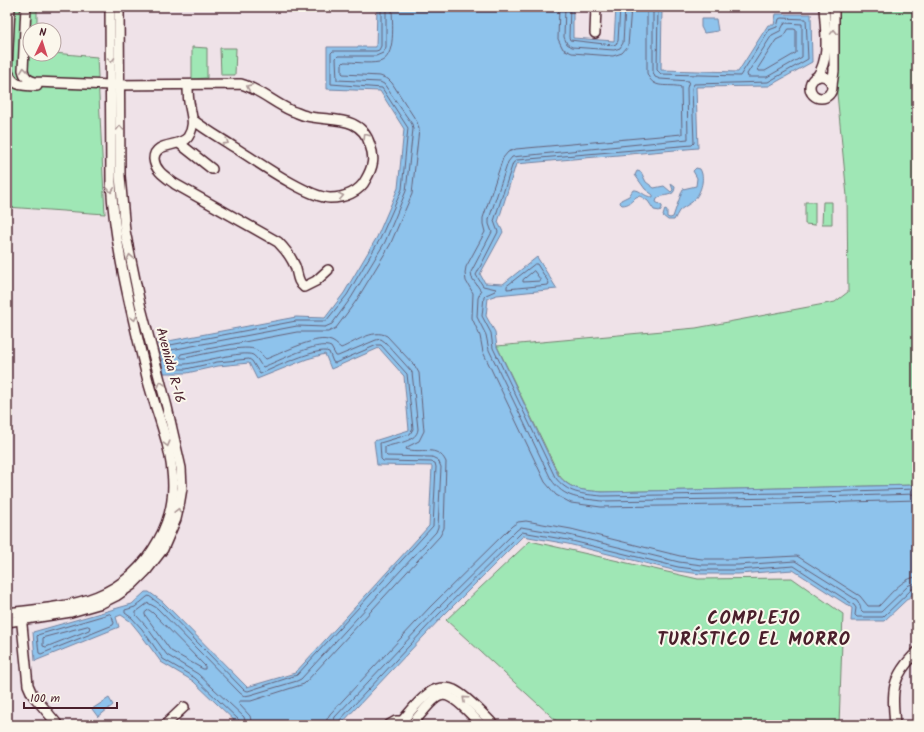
<svg xmlns="http://www.w3.org/2000/svg" width="924" height="732" viewBox="0 0 924 732" font-family="Kalam,sans-serif">
<style>
.green{fill:#9fe7b5;stroke:#748370}
.water{fill:#8ec3ec;stroke:#73819f}
.lines{fill:none;stroke-linecap:round;stroke-linejoin:round}
.shore{stroke:#656178;stroke-width:1}
.minor-casing{stroke:#4a1f2b;stroke-width:12}
.minor{stroke:#fbf7ec;stroke-width:9}
.oneway{stroke:#ab9695}
.labels{text-anchor:middle;stroke-width:4;stroke-linejoin:round;paint-order:stroke}
.street-label{font-size:14px;fill:#4a1f2b;stroke:#fbf7ec}
.district-label{font-size:18px;font-weight:bold;letter-spacing:1px;fill:#4a1f2b;stroke:#fbf7ec}
</style>
<rect width="100%" height="100%" fill="#efe2e8"/>
<filter id="ink" filterUnits="userSpaceOnUse"><feTurbulence type="fractalNoise" baseFrequency=".025" numOctaves="2"/><feDisplacementMap in="SourceGraphic" scale="8" xChannelSelector="R" yChannelSelector="G"/><feConvolveMatrix kernelMatrix="1 2 1 2 8 2 1 2 1" color-interpolation-filters="sRGB"/></filter>
<g filter="url(#ink)">
<g class="green">
<path d="M7,7H37V30H30V54L54,53L97,57L105,214L7,207Z"/>
<path d="M834,7H917V485L602,492C584,490 571,491 559,475L497,346L696,328L835,302L848,292L847,196L836,83Z"/>
<path d="M192,47L207,48V78L192,79Z"/>
<path d="M220,48H236L235,75H221Z"/>
<path d="M805,202H815V225L805,224Z"/>
<path d="M823,202H832V224H822Z"/>
<path d="M530,541L698,579L792,578L843,614L839,725H561L446,620Z"/>
</g>
<g class="water">
<path d="M377,7H573V38L614,41L616,7L662,8L661,70L738,72L768,25H774L776,14H811L812,62L769,86L696,87L698,148L516,164L498,222L503,232L480,274L485,283L503,284L537,257L557,289L497,295L488,298L486,316L495,332L497,347L558,475C571,491 584,490 602,492L917,485V590L884,621H851L852,608L793,570L738,574H701L677,571L568,544L523,536L441,618L340,725H239L193,681L161,662L139,632L130,621L121,615L116,617L119,627L35,661L33,632L132,604L145,592H149L163,602L247,687L295,673L429,526L432,466L377,465L374,441L409,430L404,376L379,348L331,369L325,354L307,359L257,379L249,363L218,366L187,373H164L158,343L296,317L325,318L344,293L377,237L398,188L404,129L380,91L327,89V47H376Z"/>
<path d="M701,19H716L718,31L704,33L701,27Z"/>
<path d="M696,168L700,169C706,179 700,195 692,202C688,205 682,208 679,211C677,214 676,217 674,220H668L663,216L665,209L667,210V217L670,218L673,217L682,191L683,189L696,186L697,178L693,171Z"/>
<path d="M637,171L641,172L646,182L654,188L664,186L671,192L673,190L671,184L675,187C675,198 663,193 657,199L656,202L662,206V208L660,211L654,210L648,201L640,196L636,197C632,201 629,205 622,205L620,203L621,200L629,196L633,190C641,189 643,197 653,197V195L645,189L635,175Z"/>
<path d="M109,698L113,705L98,717L92,709Z"/>
</g>
<g class="lines">
<g class="shore">
<path d="M559,7L558,39L563,49L572,53L613,56L622,53L628,46L631,7"/>
<path d="M565,7L564,37L567,44L572,47L614,50L620,48L623,43L625,7"/>
<path d="M570,7L569,37L570,40L613,45L616,44L618,41L620,7"/>
<path d="M647,7V73C653,91 668,83 681,87L682,134L516,149L508,152L503,158L483,218V224L485,232L466,267L465,273L466,281L473,293L472,318L480,336L483,352L545,482L556,495L571,503L601,507L784,504L917,500"/>
<path d="M653,7V72L655,77L660,79L689,81L687,88L688,139L512,157L508,162L489,219V224L492,232L471,272L472,278L481,291L478,298L477,317L486,335L489,350L551,479C564,499 580,498 602,501L784,498L917,494"/>
<path d="M658,7L657,70L661,74L740,76L769,30L777,27L779,19L781,18L806,19L808,59L768,82L694,84L692,88L694,143L692,145L517,160L513,163L494,221L498,232L476,275L483,286L496,289L495,291L486,295L484,297L482,316L491,333L493,348L555,477C568,494 582,494 602,496L784,493L917,489"/>
<path d="M785,23L802,24V57L767,77H748L747,74L772,35L780,31Z"/>
<path d="M789,29H794L796,30V53L765,71H759L758,68L776,40L784,36Z"/>
<path d="M535,264H537L549,283L548,285L507,289V286Z"/>
<path d="M534,271L540,279V281L523,282V280Z"/>
<path d="M149,610L153,613L205,666V669H203L171,651L145,615V613Z"/>
<path d="M110,614L112,616L114,623L113,625L41,654L39,653L37,636L38,635Z"/>
<path d="M88,626L90,627L89,630L46,647L43,646V638Z"/>
<path d="M241,725L240,721L195,678L163,659L142,629L132,618L125,613V610L135,607L147,597L149,596L161,605L244,690L248,691L297,675L433,526L436,467L435,463L431,462L383,461L381,459L380,443L410,434L413,429L407,374L381,345H377L335,363L333,362L329,352C319,346 272,369 260,374L252,361L249,359L217,362L186,369H169L163,348L165,346L296,321H326L347,295L380,239L402,189L408,128L382,88L331,84V53L333,51H376L379,50L381,46V7"/>
<path d="M246,725L244,717L198,674L167,655L146,626L136,615V612L148,603L157,608L240,693L244,696L250,695L297,681L301,679L436,532L438,527L441,467L438,460L432,457L387,456L385,454V447C396,443 417,442 418,429L412,372L385,342L381,339L376,340L338,356H336L331,347C318,340 277,362 263,367C259,364 258,358 253,355C243,350 199,363 185,364C181,364 177,364 173,364L171,363L169,352L171,350L297,326L325,327L332,324L351,298L385,242L406,191L413,129L412,124L384,84L380,82L337,80L336,58L338,56H376L383,53L386,47V7"/>
<path d="M252,725L250,716L239,704V701H251L304,684L440,536L444,528L446,462C438,444 420,454 406,449L407,447L419,441L424,431L419,373L415,366L387,336C373,328 354,343 341,348C337,345 334,341 328,340C314,336 280,354 266,359C262,356 260,351 254,349C242,345 199,355 185,358H181L180,356L181,354L297,332H328L336,328L356,301L390,245L412,194L419,129L417,122L392,83L388,79L380,76L343,74L342,73V64L344,62C355,62 368,64 379,62C397,58 392,22 392,7"/>
<path d="M326,725L327,719L330,714L430,607L512,526L518,522L526,521L571,529L680,556L702,559H737L797,556L860,596L868,606H879C888,597 903,577 917,577"/>
<path d="M332,725L335,717L435,611L517,530L521,527L569,535L679,562L702,565H738L795,561L857,600L860,605L861,610L863,612H881L909,585L917,583"/>
<path d="M337,725L339,721L438,615L522,532L568,540L678,567L701,570H738L794,566L854,605L856,608L855,615L857,617H883L912,589L917,588"/>
</g>
<defs>
<g id="minor">
<path d="M10,7L7,68C11,86 21,86 37,86"/>
<path d="M26,7L23,70C25,78 28,80 35,82L111,85L241,84C259,89 274,103 292,111C296,112 301,115 306,116C330,122 361,114 370,145C375,158 373,167 366,179C360,192 344,198 330,198C306,197 255,160 234,147C220,138 206,130 193,120"/>
<path d="M595,33L596,7"/>
<circle cx="821" cy="87" r="11"/>
<path d="M817,77C831,57 825,29 824,7"/>
<path d="M188,85C188,92 188,100 190,107C192,118 195,126 188,137C180,148 154,141 154,159C155,171 166,177 175,184L278,242C285,249 291,257 295,266C298,274 297,282 304,287L316,281L328,270"/>
<path d="M832,85L834,71V7"/>
<path d="M179,143L212,169"/>
<path d="M7,613C70,606 124,603 158,541C170,520 175,495 172,471C169,440 156,411 148,381C132,315 115,249 111,182L110,7"/>
<path d="M21,615L28,685L32,694L58,725"/>
<path d="M7,622L71,612L102,603L116,596L132,585L146,571L163,549L176,519L179,506L182,488L181,468L167,407L140,304L125,231L120,176L119,7"/>
<path d="M165,725L184,707"/>
<path d="M389,725L396,721H402C410,712 418,701 428,694C434,688 447,686 454,690C467,696 484,715 494,725"/>
<path d="M412,725C417,718 433,698 440,696C452,691 473,717 481,725"/>
<path d="M895,725C892,690 891,677 917,652"/>
</g>
</defs>
<use href="#minor" class="minor-casing"/>
<use href="#minor" class="minor"/>
</g>
<defs><path id="oneway-chevron" d="M-2-3.5L2.5 0L-2 3.5" fill="none" stroke-width="1.6" stroke-linecap="round" stroke-linejoin="round"/></defs>
<g class="oneway">
<use href="#oneway-chevron" transform="translate(834 32) rotate(-90)"/>
<use href="#oneway-chevron" transform="translate(111 60) rotate(89)"/>
<use href="#oneway-chevron" transform="translate(24 70) rotate(-96)"/>
<use href="#oneway-chevron" transform="translate(249 87) rotate(-156)"/>
<use href="#oneway-chevron" transform="translate(120 128) rotate(-90)"/>
<use href="#oneway-chevron" transform="translate(366 136) rotate(-123)"/>
<use href="#oneway-chevron" transform="translate(226 142) rotate(32)"/>
<use href="#oneway-chevron" transform="translate(111 190) rotate(87)"/>
<use href="#oneway-chevron" transform="translate(341 196) rotate(-11)"/>
<use href="#oneway-chevron" transform="translate(130 257) rotate(-101)"/>
<use href="#oneway-chevron" transform="translate(134 318) rotate(77)"/>
<use href="#oneway-chevron" transform="translate(161 384) rotate(-106)"/>
<use href="#oneway-chevron" transform="translate(167 444) rotate(75)"/>
<use href="#oneway-chevron" transform="translate(178 511) rotate(-77)"/>
<use href="#oneway-chevron" transform="translate(465 699) rotate(-138)"/>
</g>
</g>
<g class="labels">
<g class="street-label">
<text transform="translate(171 365) rotate(75)" y="5">Avenida R-16</text>
</g>
<g class="district-label">
<text x="754" y="624">COMPLEJO<tspan x="754" dy="21">TURÍSTICO EL MORRO</tspan></text>
</g>
</g>
<rect width="924" height="732" fill="none" stroke="#fbf7ec" stroke-width="24"/>
<rect x="12" y="12" width="900" height="708" fill="none" stroke="#4a1f2b" stroke-width="1.5" filter="url(#ink)"/>
<g transform="translate(42 42) rotate(4)"><circle r="19" fill="#fbf7ec" stroke="#b4a19f"/>
<path d="M0-3L7 15L0 10L-7 15Z" fill="#d1495b"/>
<text y="-6" font-size="11" font-weight="bold" text-anchor="middle" fill="#4a1f2b">N</text>
</g>
<path d="M24 702v6h93v-6" fill="none" stroke="#4a1f2b" stroke-width="2"/>
<text x="30" y="702" font-size="12" fill="#4a1f2b" stroke="#fbf7ec" stroke-width="3" paint-order="stroke">100 m</text>
</svg>
